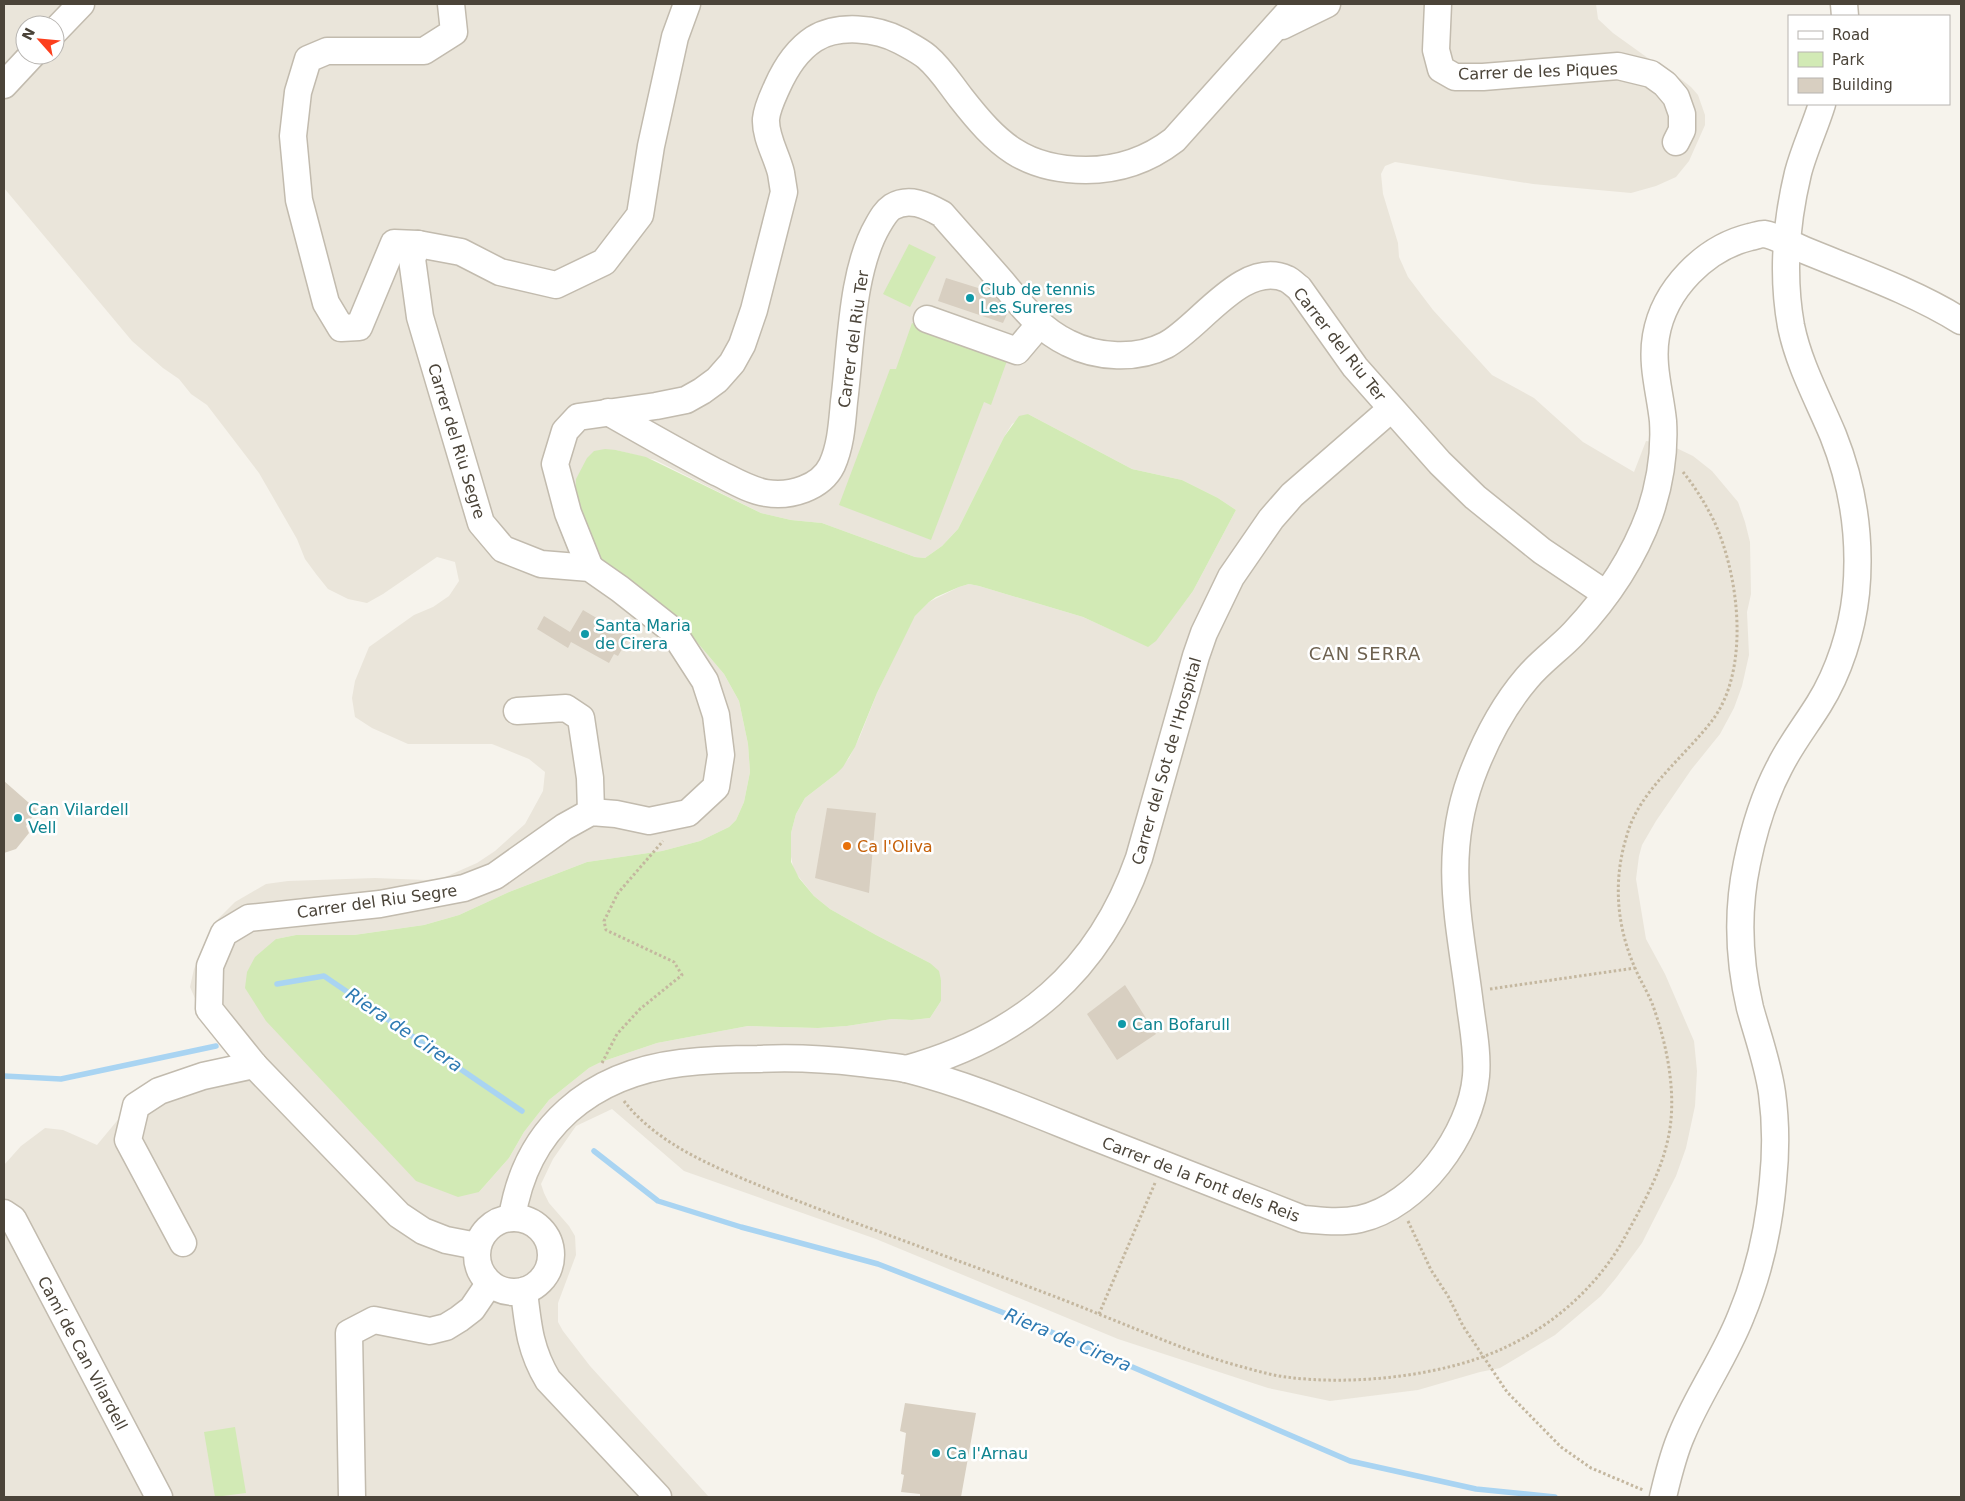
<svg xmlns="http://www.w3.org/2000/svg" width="1965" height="1501" viewBox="0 0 1965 1501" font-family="'DejaVu Sans',sans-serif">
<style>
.residential{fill:#eae5da;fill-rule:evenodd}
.green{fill:#d2eab5}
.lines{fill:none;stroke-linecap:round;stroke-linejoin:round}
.stream{stroke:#a9d4f2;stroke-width:5.5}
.building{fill:#d8cfc1}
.minor-casing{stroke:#c2bbae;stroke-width:29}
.path{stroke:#c4b79f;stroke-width:3;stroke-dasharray:2.5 2.5;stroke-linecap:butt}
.minor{stroke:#fff;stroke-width:26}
.culture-dot{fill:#0f9aa8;stroke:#fff;stroke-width:2}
.food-dot{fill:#e8710a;stroke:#fff;stroke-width:2}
.labels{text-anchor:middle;stroke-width:5;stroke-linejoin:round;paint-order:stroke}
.street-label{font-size:16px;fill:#4b4439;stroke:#fff}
.culture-label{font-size:16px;fill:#0d838f;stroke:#fff;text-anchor:start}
.food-label{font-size:16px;fill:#c56008;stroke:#fff;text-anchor:start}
.neighbourhood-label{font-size:18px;letter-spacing:1px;fill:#6e6250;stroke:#fff}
.water-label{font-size:18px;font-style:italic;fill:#2e7ab2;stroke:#fff}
</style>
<rect width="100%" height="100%" fill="#f6f3ec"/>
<path class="residential" d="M4,4H1596L1598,19L1613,33L1652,61L1677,76L1691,87L1698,95L1705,115V125L1689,161L1676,177L1656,186L1631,193L1533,184L1395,162L1385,166L1381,174L1383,194L1398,243L1399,257L1408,277L1433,310L1492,375L1534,398L1583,442L1634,472L1646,441L1668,444L1693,456L1712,471L1738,502L1745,522L1750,542L1751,594L1747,612L1749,655L1742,686L1734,708L1720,734L1691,770L1656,821L1642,845L1639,856L1636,879L1646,939L1665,974L1694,1041L1697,1071L1695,1106L1686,1148L1676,1176L1642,1243L1616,1278L1601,1296L1555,1335L1500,1368L1480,1372L1418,1390L1330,1401L1268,1388L1118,1339L876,1239L684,1171L612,1109L576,1126L553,1159L541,1184L544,1193L549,1203L569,1226L575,1236L576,1255L558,1303V1322L563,1331L590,1366L709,1497H4V1165L21,1146L45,1128L63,1130L97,1145L121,1116L233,1057L204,1019L190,987L194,969L218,919L235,902L266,884L288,881L375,878L426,880L443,878L477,863L495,851L525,824L543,791L545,772L529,759L492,744H408L372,728L355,717L352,698L355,681L369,647L414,615L433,607L449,596L459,581L455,562L437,557L383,594L367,603L348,599L328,589L316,574L305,559L297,539L259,473L207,405L191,394L179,379L163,368L132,341L4,188ZM25,25H55V55H25ZM1028,414L1132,469L1182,480L1218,498L1236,510L1193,591L1174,616L1129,638L1083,617L979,586L969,584L959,587L929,602L915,616L900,645L877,693L860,736L849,758L836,774L805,798L796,814L791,833L790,852L794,871L814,896L830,909L876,935L930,963L941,980V1001L930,1018L912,1020L892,1019L847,1026L818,1028L748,1026L657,1043L601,1062L589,1068L549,1100L524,1132L509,1158L479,1192L276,939L296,935H354L424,925L459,915L509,892L587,862L662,851L700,841L729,827L736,820L744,802L750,772L748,744L739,701L724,674L678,620L664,607L626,581L616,450L655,460L761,513L791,520L822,523L915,557L925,558L942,546L958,529L1004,437L1012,424Z"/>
<g class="green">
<path d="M909,244L936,257L910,307L883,294Z"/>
<path d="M912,323L1008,358L991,405L984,402L931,540L839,505L890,369H896Z"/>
<path d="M1028,414L1132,469L1182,480L1218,498L1236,510L1193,591L1156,641L1148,647L1083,617L979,586L969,584L959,587L936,597L929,602L915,616L877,693L855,747L843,767L836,774L805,798L796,814L791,833V862L799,878L814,896L830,909L876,935L930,963L939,971L941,980V1001L930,1018L912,1020L892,1019L847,1026L818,1028L748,1026L657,1043L601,1062L589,1068L549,1100L524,1132L509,1158L479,1192L458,1197L416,1181L266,1021L245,988L247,972L255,957L276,939L296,935H354L424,925L459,915L509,892L587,862L662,851L700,841L729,827L736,820L744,802L750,772L748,744L739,701L724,674L678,620L664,607L626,581L597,556L575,502L576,479L587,458L594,451L605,449L616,450L646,457L761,513L791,520L822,523L915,557L925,558L942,546L958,529L1004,437L1019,416Z"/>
<path d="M235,1427L246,1493L215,1497L204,1432Z"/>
</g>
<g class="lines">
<g class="stream">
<path d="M277,984L324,976L522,1111"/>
<path d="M4,1076L61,1079L216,1046"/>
<path d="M594,1151L658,1201L741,1227L878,1264L1035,1325L1350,1461L1476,1489L1555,1497"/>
</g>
</g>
<g class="building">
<path d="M946,278L991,292L1008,312L1003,323L938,301Z"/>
<path d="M583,610L629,637L618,656L614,654L609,663L571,642L568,648L537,629L544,616L570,632Z"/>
<path d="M4,781L37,810L26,826L29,833L16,849L4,853Z"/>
<path d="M827,808L876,813L869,893L815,878Z"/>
<path d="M1125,985L1156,1034L1117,1060L1087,1014Z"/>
<path d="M905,1403L976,1413L961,1497H920V1494L901,1492L904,1475L901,1474L906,1433L900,1431Z"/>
</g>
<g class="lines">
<defs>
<g id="minor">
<path d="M1438,4L1436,50L1441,69L1455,77H1483L1618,66L1651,74L1665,84L1676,97L1682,114V130L1676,142"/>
<path d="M1844,4L1845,16"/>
<path d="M1282,26L1327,4"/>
<path d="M55,31L81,4"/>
<path d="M4,85L32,55"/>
<path d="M418,244L394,243L359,327L341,328L326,303L299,200L293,136L298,92L308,59L327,51H424L454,32L451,4"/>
<path d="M927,319L1017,351L1039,325"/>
<path d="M608,412C643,432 678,452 714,471C731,479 748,490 766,493C790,497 821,488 832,465C841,445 842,423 844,402C851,348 851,271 878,225C882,218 886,211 892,207C909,197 926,205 942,214C962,237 982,259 1002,282C1022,306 1039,329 1068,343C1097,358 1137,360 1166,345C1200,327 1243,259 1287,279C1291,281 1295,285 1299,288L1355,367L1440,463L1475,497L1542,551L1606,594"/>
<path d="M590,568L568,513L555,464L565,431L578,417L656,406L686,400L702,391L717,380L732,363L742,345L754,310L784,192C783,186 782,179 781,173C777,156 765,137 766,119C767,108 773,96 777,87C785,69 797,50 814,39C838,24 877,28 901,41C910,46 920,51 927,57C941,69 950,84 961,98C997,144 1024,170 1086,170C1119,170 1148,160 1174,140L1296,4"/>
<path d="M517,711L566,708L581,718L590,778L591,812"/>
<path d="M906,1069C1021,1037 1099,972 1139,858L1196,656L1204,633L1231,577L1271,519L1292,495L1391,409"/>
<path d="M4,1213L13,1219L159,1497"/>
<circle cx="514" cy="1255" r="37"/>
<path d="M512,1218C526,1127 591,1074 681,1063C706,1060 732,1059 758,1059C793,1057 826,1059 861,1063C876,1065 891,1066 906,1069C969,1085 1029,1111 1089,1135C1160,1163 1232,1191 1303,1219C1322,1221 1341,1223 1360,1219C1418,1206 1471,1134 1476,1076C1478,1053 1473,1028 1470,1005C1460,924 1442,858 1471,778C1484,743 1503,706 1527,678C1541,661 1559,649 1574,633C1606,599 1634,557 1650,513C1660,483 1665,453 1663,421C1660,392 1651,365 1656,336C1664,289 1705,248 1750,237C1755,236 1760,234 1764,234C1773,235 1795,246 1804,250C1855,271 1915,292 1961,321"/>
<path d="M183,1243L128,1140L136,1106L159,1091L203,1076L254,1065"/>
<path d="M477,1246L446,1240L423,1231L399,1215L254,1065L209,1009L210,966L224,933L249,918L380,904L464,888L495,876L564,827L591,812L616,814L649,821L688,813L716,787L721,755L716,715L705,681L672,630L620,589L590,568L541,564L503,549L481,523L420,317L412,259L418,244L461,252L500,272L556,285L604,262L640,215L651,146L675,37L687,4"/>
<path d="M524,1291C528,1326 530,1350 548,1380L658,1497"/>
<path d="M352,1497L349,1333L374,1320L430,1331L446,1327L459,1319L472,1309L489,1284"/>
<path d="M1663,1497C1668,1476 1673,1454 1682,1434C1699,1393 1725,1357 1741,1316C1759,1273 1769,1228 1773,1181C1776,1152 1776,1122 1772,1093C1768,1064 1758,1037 1750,1008C1739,961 1737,910 1747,863C1754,829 1764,796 1780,766C1791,744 1806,725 1819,704C1839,672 1852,631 1856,593C1861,540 1853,485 1833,435C1818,399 1799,365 1791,326C1782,276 1786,223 1798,173C1804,150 1815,127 1822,104"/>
</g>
</defs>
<use href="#minor" class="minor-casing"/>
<g class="path">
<path d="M1490,989L1635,968"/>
<path d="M602,1063L617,1034L640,1009L682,975L674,962L606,930L604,921L618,893L663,841"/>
<path d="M624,1101C657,1144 714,1167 763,1187C814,1208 867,1227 918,1246C979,1269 1041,1290 1101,1315C1147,1333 1191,1353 1239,1366C1254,1370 1270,1375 1286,1377C1353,1386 1446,1376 1506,1347C1553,1325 1594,1289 1621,1244C1637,1215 1658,1179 1666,1147C1679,1101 1668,1047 1652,1003C1647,991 1640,980 1635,968C1616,925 1613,879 1627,835C1639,790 1687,755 1714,718C1750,667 1739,575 1714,521C1705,503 1695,487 1683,472"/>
<path d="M1408,1221L1431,1270L1448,1296L1463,1326L1507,1392L1561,1447L1591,1468L1643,1490"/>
<path d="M1099,1314L1155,1183"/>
</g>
<use href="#minor" class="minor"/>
</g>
<g class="culture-dot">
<circle cx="970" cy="298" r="5"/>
<circle cx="585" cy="634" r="5"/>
<circle cx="18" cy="818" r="5"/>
<circle cx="1122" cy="1024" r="5"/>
<circle cx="936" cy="1453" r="5"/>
</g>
<circle class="food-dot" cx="847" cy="846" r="5"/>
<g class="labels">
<g class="street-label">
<text transform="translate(1538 71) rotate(-2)" y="6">Carrer de les Piques</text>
<text transform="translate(853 339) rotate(-82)" y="6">Carrer del Riu Ter</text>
<text transform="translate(1340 344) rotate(52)" y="6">Carrer del Riu Ter</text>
<text transform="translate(457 441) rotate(73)" y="6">Carrer del Riu Segre</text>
<text transform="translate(1166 761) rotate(-74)" y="6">Carrer del Sot de l'Hospital</text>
<text transform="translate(377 901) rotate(-8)" y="6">Carrer del Riu Segre</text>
<text transform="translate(1201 1179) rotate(21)" y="6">Carrer de la Font dels Reis</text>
<text transform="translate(83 1353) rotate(62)" y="6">Camí de Can Vilardell</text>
</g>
<g class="culture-label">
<text x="980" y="295">Club de tennis<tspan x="980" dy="18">Les Sureres</tspan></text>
<text x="595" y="631">Santa Maria<tspan x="595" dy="18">de Cirera</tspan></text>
<text x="28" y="815">Can Vilardell<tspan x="28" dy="18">Vell</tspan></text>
<text x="1132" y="1030">Can Bofarull</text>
<text x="946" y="1459">Ca l'Arnau</text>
</g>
<g class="food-label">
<text x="857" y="852">Ca l'Oliva</text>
</g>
<g class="neighbourhood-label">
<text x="1365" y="660">CAN SERRA</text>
</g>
<g class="water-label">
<text transform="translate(404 1030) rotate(34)" y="6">Riera de Cirera</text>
<text transform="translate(1068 1340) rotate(23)" y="6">Riera de Cirera</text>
</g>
</g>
<rect width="1965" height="1501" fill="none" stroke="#4b4439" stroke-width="10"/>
<rect x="1788" y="15" width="162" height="90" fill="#ffffff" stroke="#b7b4b0"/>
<rect x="1798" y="31" width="25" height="8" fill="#ffffff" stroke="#b7b4b0"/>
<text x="1832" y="40" font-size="15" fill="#4b4439">Road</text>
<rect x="1798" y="52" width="25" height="15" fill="#d2eab5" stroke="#b7b4b0"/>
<text x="1832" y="65" font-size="15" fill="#4b4439">Park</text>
<rect x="1798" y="78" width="25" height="15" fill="#d8cfc1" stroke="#b7b4b0"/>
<text x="1832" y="90" font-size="15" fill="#4b4439">Building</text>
<g transform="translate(40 40) rotate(297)"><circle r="24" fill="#ffffff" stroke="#b7b4b0"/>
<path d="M0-4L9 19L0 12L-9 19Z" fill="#fc3f1d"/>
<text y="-8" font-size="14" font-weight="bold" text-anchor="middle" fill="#4b4439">N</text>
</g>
</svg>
